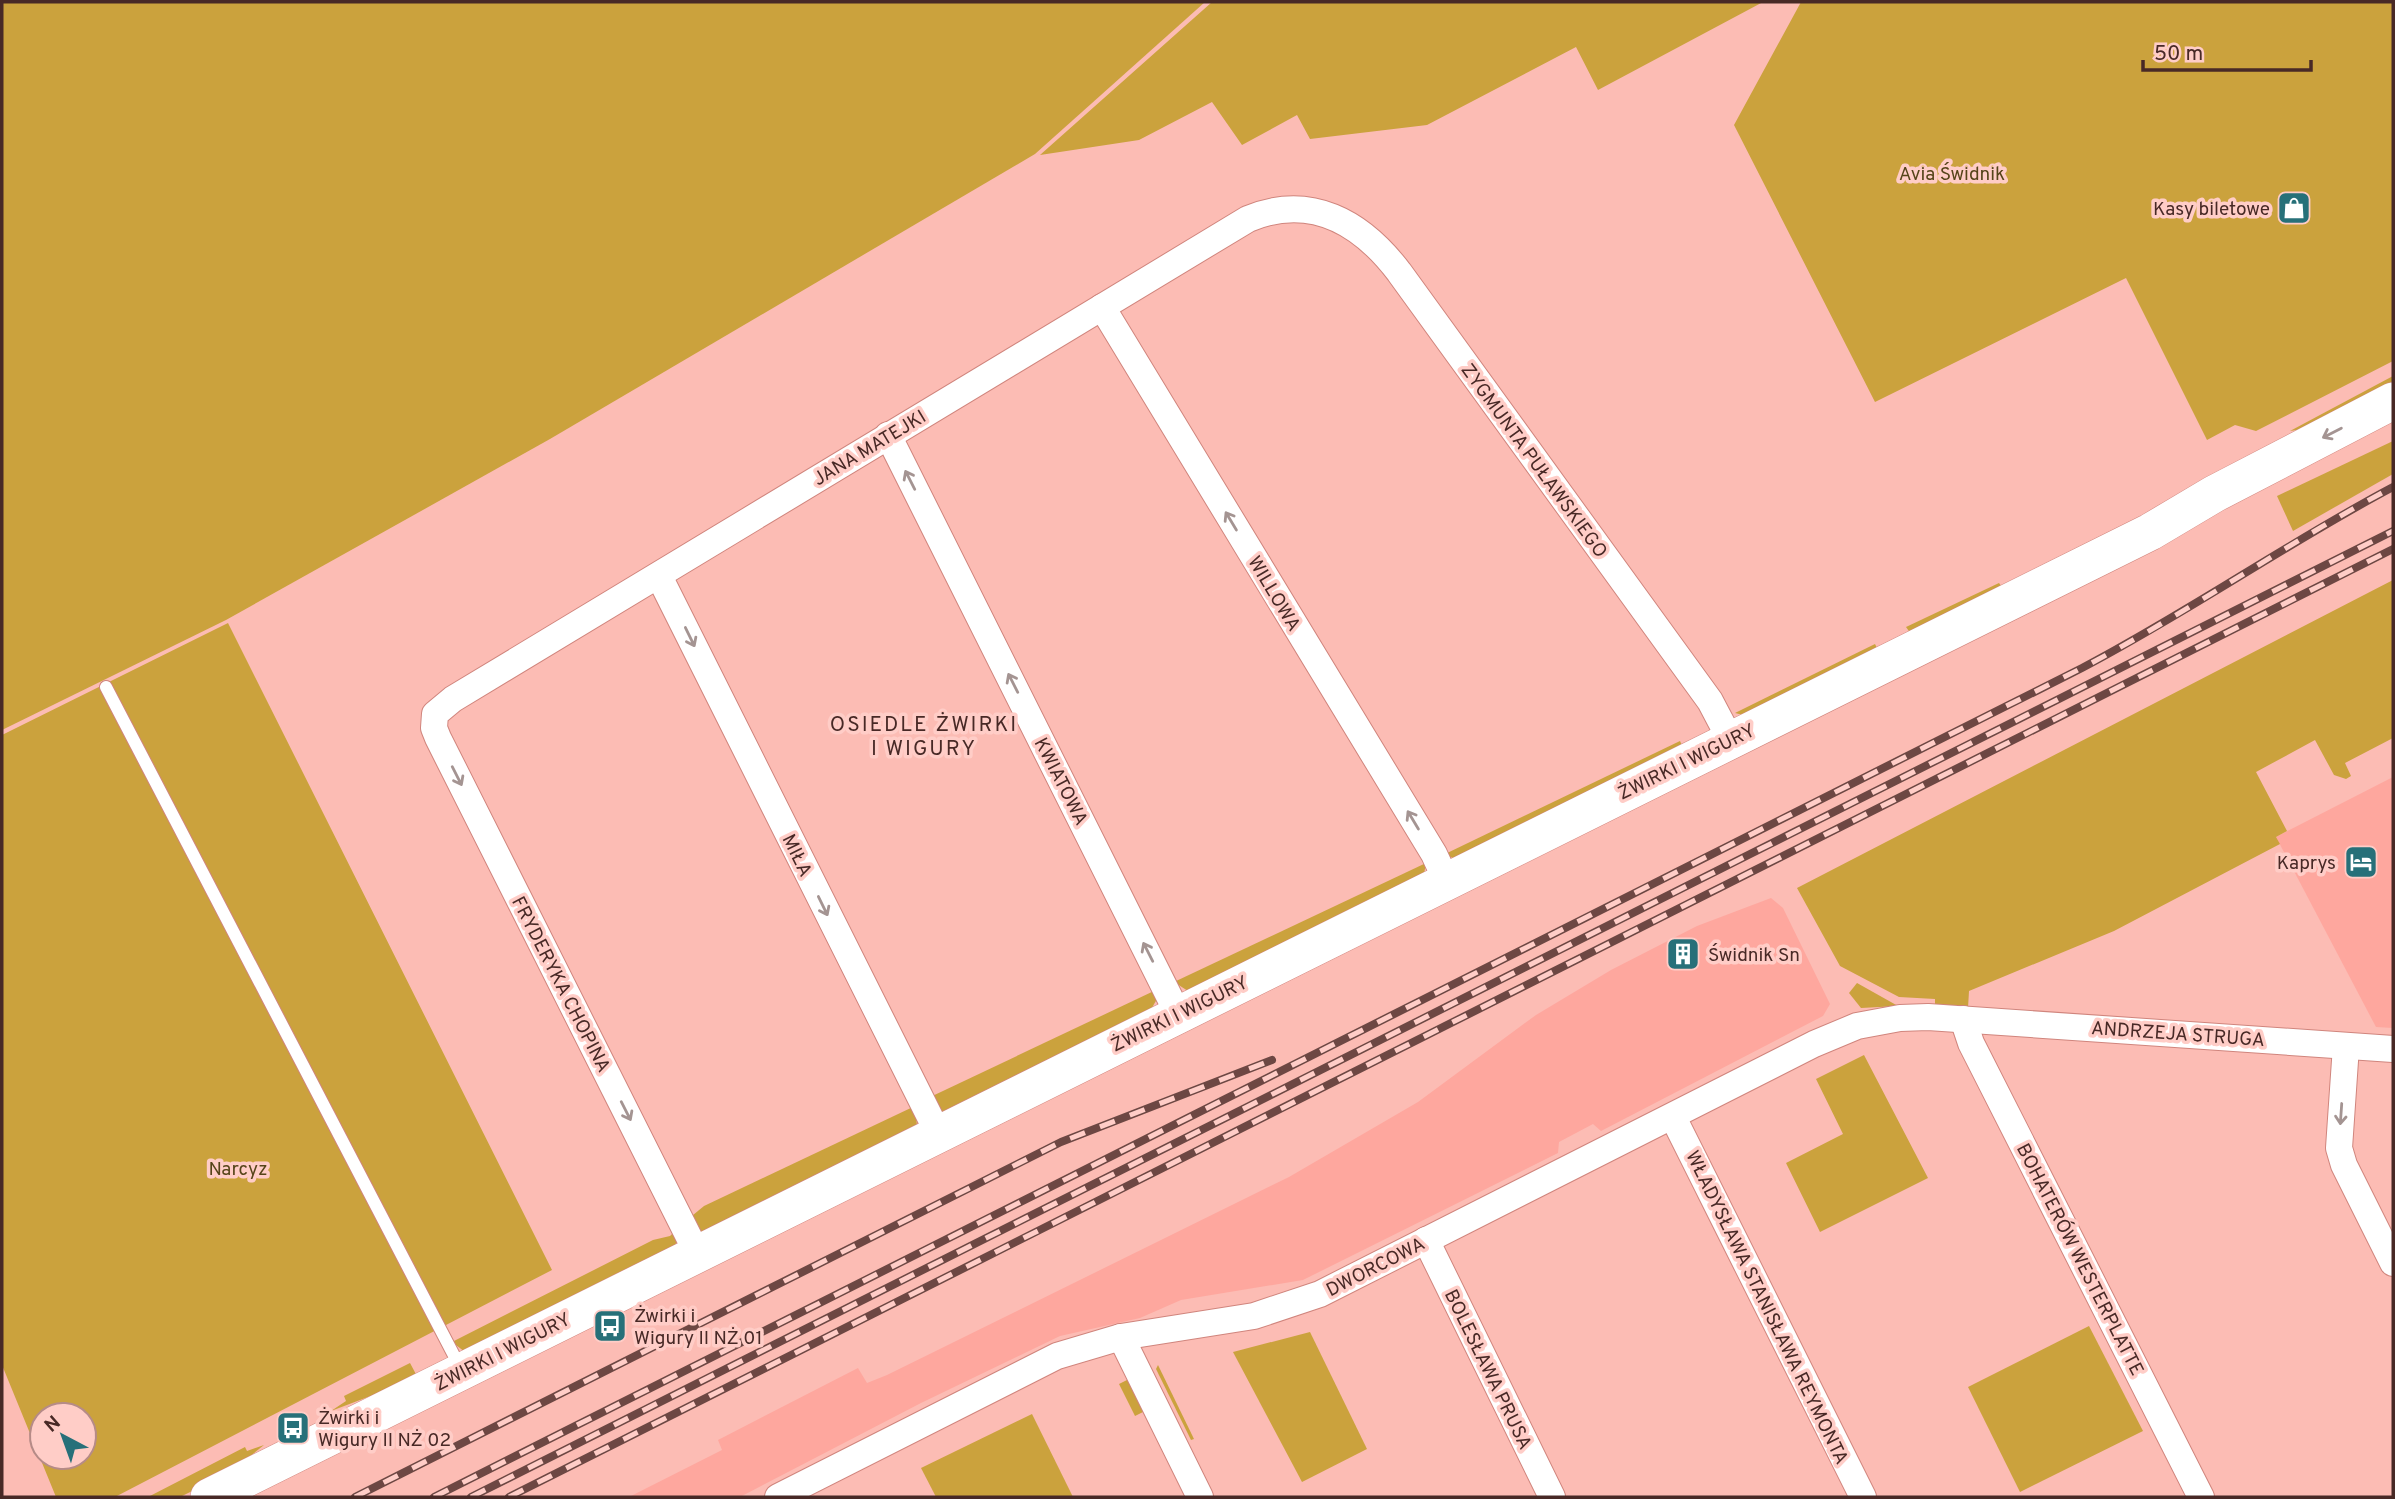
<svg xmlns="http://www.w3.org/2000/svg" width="2395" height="1499" viewBox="0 0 2395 1499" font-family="Overpass,sans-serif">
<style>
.built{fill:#fea79e}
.green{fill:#cba23d;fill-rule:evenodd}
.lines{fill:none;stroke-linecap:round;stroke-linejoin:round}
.service-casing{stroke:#d0857d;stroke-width:14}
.minor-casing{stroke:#d0857d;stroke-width:28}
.secondary-casing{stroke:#d0857d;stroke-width:38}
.service{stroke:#fff;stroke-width:12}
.minor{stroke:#fff;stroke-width:26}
.secondary{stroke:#fff;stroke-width:37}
.rail-casing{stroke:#6d4743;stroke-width:8}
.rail{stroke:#ffcdc7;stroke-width:5;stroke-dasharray:16;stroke-linecap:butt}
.oneway{stroke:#a49492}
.labels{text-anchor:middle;stroke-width:7;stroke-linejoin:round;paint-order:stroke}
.park-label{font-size:19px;fill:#564419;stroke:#ffcdc7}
.poi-label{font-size:19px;fill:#482926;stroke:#ffcdc7;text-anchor:start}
.street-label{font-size:19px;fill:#482926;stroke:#ffcdc7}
.neighbourhood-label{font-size:21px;letter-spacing:2px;fill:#482926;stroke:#ffcdc7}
</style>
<rect width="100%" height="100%" fill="#fcbcb4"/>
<g class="built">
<path d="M2393,777V1028L2376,1027L2276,837Z"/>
<path d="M1771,898L1783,908L1830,1004L1823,1016L1601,1131L1593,1124L1559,1142L1558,1153L1303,1280L1181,1300L1140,1318L1060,1336L921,1403L740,1497H629L722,1450L718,1440L858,1368L867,1383L887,1375L1289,1177L1418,1102L1536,1015L1611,970L1697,926Z"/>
</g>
<g class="green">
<path d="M2,2H1205L1035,154L550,439L226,620L2,730Z"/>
<path d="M1212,2H1763L1598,90L1576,47L1427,125L1310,139L1297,115L1242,145L1212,102L1139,140L1040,155Z"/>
<path d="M1801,2H2393V361L2256,431L2235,425L2207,440L2126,278L1875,402L1734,125Z"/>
<path d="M2393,376V381L2309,428L2290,431Z"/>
<path d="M2393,441V474L2293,531L2277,496Z"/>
<path d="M2393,580V738L2345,763L2351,776L2346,779L2334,775L2315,740L2256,772L2287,831L2276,837L2280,844L2114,931L1969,991L1968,1008L1935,1007V999L1899,997L1840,966L1797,888Z"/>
<path d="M1999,583L2002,587L1911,634L1906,627Z"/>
<path d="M228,623L552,1270L115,1497H56L2,1365V735ZM42,1415H84V1457H42Z"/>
<path d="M1875,644L1877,648L1743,715L1735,713Z"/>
<path d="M1680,741L1683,748L1457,859L1443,855Z"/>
<path d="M1426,863L1424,874L1188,991L1174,982Z"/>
<path d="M1857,983L1898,1006L1861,1008L1849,993Z"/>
<path d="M1156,990L1157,999L1149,1013L943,1114L926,1099Z"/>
<path d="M1864,1055L1928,1178L1820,1232L1786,1163L1843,1134L1816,1079Z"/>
<path d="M915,1106L917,1126L715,1231L698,1232L687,1220L704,1206Z"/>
<path d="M677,1229L678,1237L674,1249L465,1352L452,1342L653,1240L670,1236Z"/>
<path d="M2089,1326L2143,1431L2020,1492L1968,1387Z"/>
<path d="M1310,1332L1367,1449L1302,1482L1233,1352Z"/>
<path d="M410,1363L418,1378L331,1411L346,1401L344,1396Z"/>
<path d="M1158,1365L1194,1439L1191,1440L1156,1369Z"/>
<path d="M1129,1379L1145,1411L1135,1416L1119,1384Z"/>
<path d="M1032,1414L1073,1497H936L921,1468Z"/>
<path d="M264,1445L229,1473L180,1497H148L245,1447L247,1451Z"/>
</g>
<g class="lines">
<defs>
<path id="service" d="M106,687L460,1367"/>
<g id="minor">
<path d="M1102,307L1434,854L1446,880"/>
<path d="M888,435L1178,1014"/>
<path d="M659,576L938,1133"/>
<path d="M1963,1019L1971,1043L2201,1497"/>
<path d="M2346,1046L2339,1148L2344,1165L2393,1263"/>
<path d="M1673,1117L1863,1497"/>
<path d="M1426,1240L1552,1497"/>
<path d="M697,1253L438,738L434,728L435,714L453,699L1248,219C1310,193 1361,222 1399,272L1710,701L1730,739"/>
<path d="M1121,1337L1200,1497"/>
<path d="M778,1497L1057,1356L1121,1337L1254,1316L1320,1294L1814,1044L1857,1026L1900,1018L1928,1017L2393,1049"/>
</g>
<path id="secondary" d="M209,1497L2150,532L2214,494L2393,401"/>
</defs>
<use href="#service" class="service-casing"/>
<use href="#minor" class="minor-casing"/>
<use href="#secondary" class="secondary-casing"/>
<use href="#service" class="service"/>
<use href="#minor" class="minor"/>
<use href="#secondary" class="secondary"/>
<defs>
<g id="rail">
<path d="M355,1497L1061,1142L1272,1060"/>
<path d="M434,1497L2082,668C2189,612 2287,543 2393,487"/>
<path d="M471,1497L2393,531"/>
<path d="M509,1497L2393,549"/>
</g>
</defs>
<use href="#rail" class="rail-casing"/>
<use href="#rail" class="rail"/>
</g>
<defs><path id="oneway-shaft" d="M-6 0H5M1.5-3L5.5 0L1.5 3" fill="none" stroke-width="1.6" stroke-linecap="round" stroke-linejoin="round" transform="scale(1.75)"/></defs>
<g class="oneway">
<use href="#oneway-shaft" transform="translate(2332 433) rotate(153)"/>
<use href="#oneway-shaft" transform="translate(910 480) rotate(-117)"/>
<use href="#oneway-shaft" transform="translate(1231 521) rotate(-121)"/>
<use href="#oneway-shaft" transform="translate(690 637) rotate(64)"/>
<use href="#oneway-shaft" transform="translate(1013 683) rotate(-117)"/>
<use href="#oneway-shaft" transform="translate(457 776) rotate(63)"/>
<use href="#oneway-shaft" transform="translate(1413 820) rotate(-121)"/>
<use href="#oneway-shaft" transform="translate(823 906) rotate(64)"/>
<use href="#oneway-shaft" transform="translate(1148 952) rotate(-117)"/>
<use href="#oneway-shaft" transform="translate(626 1111) rotate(63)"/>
<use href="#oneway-shaft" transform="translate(2341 1114) rotate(94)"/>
</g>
<defs>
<symbol id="shop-square" viewBox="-11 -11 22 22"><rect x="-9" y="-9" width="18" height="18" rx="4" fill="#277079" stroke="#ffcdc7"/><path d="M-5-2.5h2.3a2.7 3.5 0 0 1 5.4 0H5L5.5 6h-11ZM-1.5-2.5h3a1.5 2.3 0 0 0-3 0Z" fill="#fff"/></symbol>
<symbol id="hotel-square" viewBox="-11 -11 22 22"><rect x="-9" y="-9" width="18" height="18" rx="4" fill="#277079" stroke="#ffcdc7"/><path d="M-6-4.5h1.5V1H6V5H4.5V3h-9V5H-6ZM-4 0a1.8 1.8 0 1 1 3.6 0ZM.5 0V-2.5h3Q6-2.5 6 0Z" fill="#fff"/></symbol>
<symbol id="building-square" viewBox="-11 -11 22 22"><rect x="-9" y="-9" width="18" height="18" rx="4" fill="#277079" stroke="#ffcdc7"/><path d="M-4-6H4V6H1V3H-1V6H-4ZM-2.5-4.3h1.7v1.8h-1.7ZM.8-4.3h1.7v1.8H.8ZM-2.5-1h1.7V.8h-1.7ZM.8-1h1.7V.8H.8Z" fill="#fff"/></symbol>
<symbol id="bus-square" viewBox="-11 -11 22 22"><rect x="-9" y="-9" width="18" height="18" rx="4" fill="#277079" stroke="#ffcdc7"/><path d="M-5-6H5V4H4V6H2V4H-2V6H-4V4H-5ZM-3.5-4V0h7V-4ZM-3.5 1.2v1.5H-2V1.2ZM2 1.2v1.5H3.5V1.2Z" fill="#fff"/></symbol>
</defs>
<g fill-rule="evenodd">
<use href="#shop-square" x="2275" y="189" width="38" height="38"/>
<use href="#hotel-square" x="2342" y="843" width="38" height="38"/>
<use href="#building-square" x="1664" y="935" width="38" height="38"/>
<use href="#bus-square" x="591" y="1307" width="38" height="38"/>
<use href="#bus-square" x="274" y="1409" width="38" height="38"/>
</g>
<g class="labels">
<g class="park-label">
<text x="1952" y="180">Avia Świdnik</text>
<text x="238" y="1175">Narcyz</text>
</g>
<g class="poi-label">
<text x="2270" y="215" text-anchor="end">Kasy biletowe</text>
<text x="2336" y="869" text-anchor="end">Kaprys</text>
<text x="1708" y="961">Świdnik Sn</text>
<text x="634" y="1322">Żwirki i<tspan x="634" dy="22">Wigury II NŻ 01</tspan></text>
<text x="318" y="1424">Żwirki i<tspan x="318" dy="22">Wigury II NŻ 02</tspan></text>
</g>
<g class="street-label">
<text transform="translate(869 447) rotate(-31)" y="7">JANA MATEJKI</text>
<text transform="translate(1535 460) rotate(54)" y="7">ZYGMUNTA PUŁAWSKIEGO</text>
<text transform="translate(1275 593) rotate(59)" y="7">WILLOWA</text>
<text transform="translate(1686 761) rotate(-26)" y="7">ŻWIRKI I WIGURY</text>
<text transform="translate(1062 781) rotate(63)" y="7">KWIATOWA</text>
<text transform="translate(798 855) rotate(64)" y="7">MIŁA</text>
<text transform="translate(562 984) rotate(63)" y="7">FRYDERYKA CHOPINA</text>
<text transform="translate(1179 1013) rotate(-26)" y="7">ŻWIRKI I WIGURY</text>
<text transform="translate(2178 1033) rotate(4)" y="7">ANDRZEJA STRUGA</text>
<text transform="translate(2081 1259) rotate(63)" y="7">BOHATERÓW WESTERPLATTE</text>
<text transform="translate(1375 1266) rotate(-27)" y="7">DWORCOWA</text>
<text transform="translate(1768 1307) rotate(64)" y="7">WŁADYSŁAWA STANISŁAWA REYMONTA</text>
<text transform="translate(502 1351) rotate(-27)" y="7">ŻWIRKI I WIGURY</text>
<text transform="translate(1489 1369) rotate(64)" y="7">BOLESŁAWA PRUSA</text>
</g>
<g class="neighbourhood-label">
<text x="924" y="731">OSIEDLE ŻWIRKI<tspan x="924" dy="24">I WIGURY</tspan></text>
</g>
</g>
<rect width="2395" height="1499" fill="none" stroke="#482926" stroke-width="7"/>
<g transform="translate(63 1436) rotate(319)"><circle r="33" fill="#ffcdc7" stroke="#b68b87" stroke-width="2"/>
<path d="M0-5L12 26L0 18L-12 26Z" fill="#277079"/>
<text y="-10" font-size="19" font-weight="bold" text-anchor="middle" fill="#482926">N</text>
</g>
<path d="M2143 60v10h168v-10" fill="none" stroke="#482926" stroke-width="3.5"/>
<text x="2154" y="60" font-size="21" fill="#482926" stroke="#ffcdc7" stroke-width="5" paint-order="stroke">50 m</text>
</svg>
